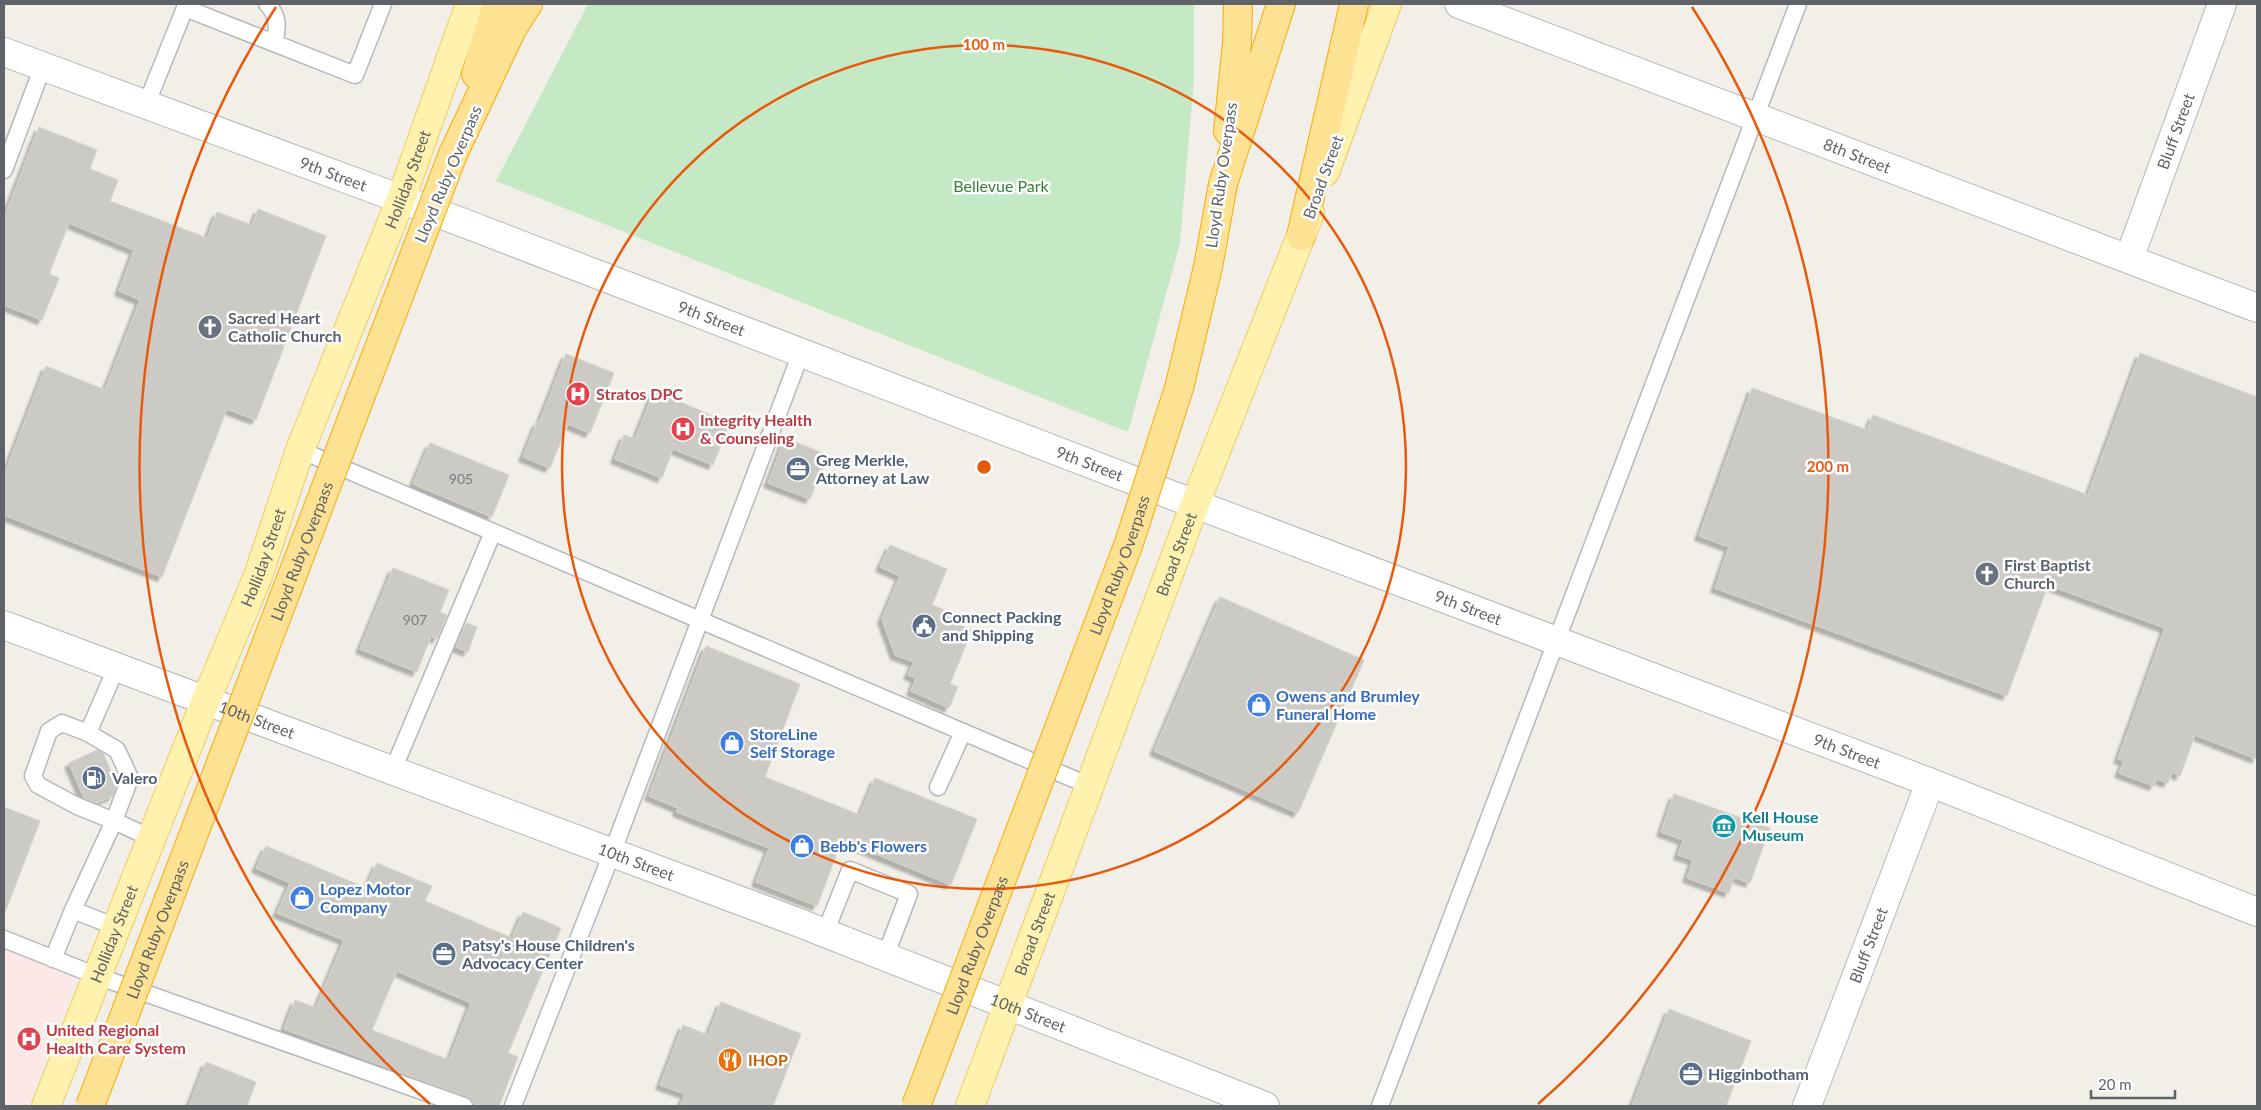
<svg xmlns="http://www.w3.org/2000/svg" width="2261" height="1110" viewBox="0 0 2261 1110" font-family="Lato,sans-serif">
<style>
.medical{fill:#fce8e6}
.green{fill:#c5e8c5}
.building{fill:#cccac5;stroke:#d6d1c6;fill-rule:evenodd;filter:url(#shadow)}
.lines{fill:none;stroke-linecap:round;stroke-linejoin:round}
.service-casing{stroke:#b5b8bc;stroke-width:19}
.minor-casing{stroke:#b5b8bc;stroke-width:30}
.tertiary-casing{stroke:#b5b8bc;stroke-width:30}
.primary-casing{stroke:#f2c960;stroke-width:30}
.motorway-casing{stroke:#f9ab00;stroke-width:30}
.service{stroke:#fff;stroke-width:16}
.minor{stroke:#fff;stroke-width:28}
.tertiary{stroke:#fff;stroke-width:28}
.primary{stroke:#fff2af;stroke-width:28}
.motorway{stroke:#fde293;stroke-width:28}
.motorway-bridge-casing{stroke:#f9ab00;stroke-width:30;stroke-linecap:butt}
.motorway-bridge{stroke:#fde293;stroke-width:28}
.ring{fill:none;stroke:#e8590c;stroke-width:2.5}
.labels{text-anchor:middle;stroke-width:5;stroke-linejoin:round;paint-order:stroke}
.number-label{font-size:14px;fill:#7a7d7f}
.street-label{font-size:16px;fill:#5f6368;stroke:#fff}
.park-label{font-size:16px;fill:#348238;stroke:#fff}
.worship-label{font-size:16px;font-weight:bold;fill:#5b616d;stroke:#fff;text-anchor:start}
.health-label{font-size:16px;font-weight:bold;fill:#be3a42;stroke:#fff;text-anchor:start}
.service-label{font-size:16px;font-weight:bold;fill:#4e5e75;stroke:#fff;text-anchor:start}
.shop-label{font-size:16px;font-weight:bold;fill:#366cbe;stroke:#fff;text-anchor:start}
.culture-label{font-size:16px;font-weight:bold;fill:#0d838f;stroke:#fff;text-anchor:start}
.food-label{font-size:16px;font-weight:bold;fill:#c56008;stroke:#fff;text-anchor:start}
.centre{fill:#e8590c;stroke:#fff;stroke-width:2.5}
.ring-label{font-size:15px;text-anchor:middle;font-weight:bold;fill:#e8590c;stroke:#fff;stroke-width:5;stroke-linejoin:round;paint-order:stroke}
</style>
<defs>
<filter id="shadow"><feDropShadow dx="-4.5" dy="4.5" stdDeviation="1" flood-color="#0004"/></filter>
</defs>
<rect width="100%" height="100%" fill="#f1efe8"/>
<path class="medical" d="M4,941L79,971L28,1106H4Z"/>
<path class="green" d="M588,4H1194V78L1180,243L1128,432L496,181Z"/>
<g class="building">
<path d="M39,127L97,150L90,169L118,180L110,201L207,238L217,212L252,225L258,209L326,236L256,420L227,409L162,577L4,515V475L46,366L105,390L140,300L119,291L134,250L69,223L49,274L59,278L42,320L4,305V218Z"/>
<path d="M2140,353L2257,397V759L2195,735L2180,776L2172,772L2168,783L2157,779L2154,786L2119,773L2124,761L2118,759L2165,628L2048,585L2007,696L1715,588L1729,547L1699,536L1752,388L1867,430L1873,415L2088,495Z"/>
<path d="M566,354L614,373L590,433L568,424L550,468L523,457L537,422L539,423Z"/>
<path d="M654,391L730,423L713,465L673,449L662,478L615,459L624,435L635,439Z"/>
<path d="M785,438L828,455L810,499L768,483Z"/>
<path d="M430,443L509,475L492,517L413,484Z"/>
<path d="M890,545L947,569L932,605L956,615L953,622L972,630L950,684L958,687L949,708L911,691L916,678L908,675L914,662L895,655L882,619L900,576L880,567Z"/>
<path d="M393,568L449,590L440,612L447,615L437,639L431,636L417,672L360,649Z"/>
<path d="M1220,597L1364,660L1298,813L1154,751Z"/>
<path d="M466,623L477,627L468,652L456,647Z"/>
<path d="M706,646L800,684L765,777L860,815L875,778L977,819L951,885L842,840L817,906L756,882L769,848L677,812L678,808L649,796Z"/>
<path d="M97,750L103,753L117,785L113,796L96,803L84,798L69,763Z"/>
<path d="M1674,794L1770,828L1750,883L1734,877L1729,893L1687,878L1693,860L1678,855L1683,840L1661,832Z"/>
<path d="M4,807L40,821L6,910H4Z"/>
<path d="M266,846L366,888L377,863L432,886L425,901L512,938L523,912L561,928L508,1053L518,1057L499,1106H481L473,1103L467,1097L284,1029L295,1000L316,1008L344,940L277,913L290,883L256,868ZM397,971L471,1003L449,1060L372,1030Z"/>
<path d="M721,1002L801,1034L773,1106H680L685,1094L660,1085L683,1025L708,1035Z"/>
<path d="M1669,1009L1751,1041L1726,1106H1632Z"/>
<path d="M206,1062L256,1082L247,1106H189Z"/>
</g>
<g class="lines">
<defs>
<g id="service">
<path d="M267,4C279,16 278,27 274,43"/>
<path d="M146,105L185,8L355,75L383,4"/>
<path d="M4,170L43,66"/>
<path d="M300,450L1090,786"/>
<path d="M88,733L117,750L130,778L114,821L151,838"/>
<path d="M393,770L493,532"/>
<path d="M938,787L963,732"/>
<path d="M73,910L116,927"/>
<path d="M825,933L850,870L909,894L885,957"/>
<path d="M4,939L97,976L464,1106"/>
<path d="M53,959L73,910L114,821L77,806L38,785L33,776L49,731L62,723L88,733L117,666"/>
<path d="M513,1106L612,853L801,353"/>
<path d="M1380,1106L1798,4"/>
</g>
<g id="minor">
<path id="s1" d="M1459,4L2257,308"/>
<path id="s2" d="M2129,259L2222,4"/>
<path id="s3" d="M1807,1106L1925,796L1929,782"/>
</g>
<g id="tertiary">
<path id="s4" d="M4,52L401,199L1195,504L1929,782L2257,912"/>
<path id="s5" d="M4,625L797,922L1265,1106"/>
</g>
<g id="primary">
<path d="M1325,172L1387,4"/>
<path id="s6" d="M46,1106L206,700L258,576L300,450L401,199L470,4"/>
<path id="s7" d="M970,1106L1195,504L1310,213"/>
</g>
<g id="motorway">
<path d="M476,74L497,4"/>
<path d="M1228,131L1237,43L1238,4"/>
<path d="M453,154L512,29L528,4"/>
<path d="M1223,184L1281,4"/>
<path d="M1301,236L1354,4"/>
</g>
</defs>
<use href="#service" class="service-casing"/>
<use href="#minor" class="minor-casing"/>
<use href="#tertiary" class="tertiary-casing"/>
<use href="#primary" class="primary-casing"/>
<use href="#motorway" class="motorway-casing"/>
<use href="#service" class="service"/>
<use href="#minor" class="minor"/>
<use href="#tertiary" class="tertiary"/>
<use href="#primary" class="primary"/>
<use href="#motorway" class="motorway"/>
<defs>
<g id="motorway-bridge">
<path id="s8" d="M90,1106L453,154"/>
<path id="s9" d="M916,1106L1129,543L1179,388L1208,267L1223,184"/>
</g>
</defs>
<use href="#motorway-bridge" class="motorway-bridge-casing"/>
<use href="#motorway-bridge" class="motorway-bridge"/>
</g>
<g class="ring">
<circle cx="984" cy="467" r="422"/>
<path d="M430 1104A844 844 0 0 1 276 7M1692 7A844 844 0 0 1 1538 1104"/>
</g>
<defs>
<symbol id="church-disc" viewBox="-11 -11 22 22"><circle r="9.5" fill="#6b7280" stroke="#fff"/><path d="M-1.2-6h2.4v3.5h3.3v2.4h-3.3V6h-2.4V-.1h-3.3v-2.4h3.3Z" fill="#fff"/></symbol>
<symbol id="hospital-disc" viewBox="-11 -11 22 22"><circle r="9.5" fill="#e0444e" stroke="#fff"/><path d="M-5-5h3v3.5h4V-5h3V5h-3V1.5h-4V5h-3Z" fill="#fff"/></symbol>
<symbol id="office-disc" viewBox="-11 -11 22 22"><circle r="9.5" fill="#5c6f8a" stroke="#fff"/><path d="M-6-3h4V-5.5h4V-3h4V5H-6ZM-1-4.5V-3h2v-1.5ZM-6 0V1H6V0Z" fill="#fff"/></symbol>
<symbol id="civic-disc" viewBox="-11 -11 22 22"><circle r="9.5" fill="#5c6f8a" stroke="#fff"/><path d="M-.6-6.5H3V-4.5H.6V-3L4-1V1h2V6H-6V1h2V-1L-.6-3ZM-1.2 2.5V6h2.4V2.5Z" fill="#fff"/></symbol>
<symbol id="shop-disc" viewBox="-11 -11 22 22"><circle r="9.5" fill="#3f7fe0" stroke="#fff"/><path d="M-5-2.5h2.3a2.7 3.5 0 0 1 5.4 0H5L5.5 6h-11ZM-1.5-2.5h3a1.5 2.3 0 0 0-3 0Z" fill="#fff"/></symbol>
<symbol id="fuel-disc" viewBox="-11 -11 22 22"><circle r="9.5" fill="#5c6f8a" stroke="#fff"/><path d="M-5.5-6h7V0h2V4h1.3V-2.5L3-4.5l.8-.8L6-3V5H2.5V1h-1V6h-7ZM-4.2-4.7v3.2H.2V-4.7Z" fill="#fff"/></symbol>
<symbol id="museum-disc" viewBox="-11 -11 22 22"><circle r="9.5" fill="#0f9aa8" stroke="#fff"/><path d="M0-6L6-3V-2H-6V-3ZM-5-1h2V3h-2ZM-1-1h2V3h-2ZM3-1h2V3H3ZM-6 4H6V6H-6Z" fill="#fff"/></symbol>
<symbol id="restaurant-disc" viewBox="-11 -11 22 22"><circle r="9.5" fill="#e8710a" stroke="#fff"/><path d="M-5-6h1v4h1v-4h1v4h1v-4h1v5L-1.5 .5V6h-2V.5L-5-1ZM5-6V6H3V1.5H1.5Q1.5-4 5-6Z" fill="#fff"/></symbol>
</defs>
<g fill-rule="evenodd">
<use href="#church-disc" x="196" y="313" width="28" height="28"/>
<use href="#hospital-disc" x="564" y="380" width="28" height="28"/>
<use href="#hospital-disc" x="669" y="415" width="28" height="28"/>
<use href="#office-disc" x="784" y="455" width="28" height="28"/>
<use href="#church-disc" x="1973" y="560" width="28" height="28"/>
<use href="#civic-disc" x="910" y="612" width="28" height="28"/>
<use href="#shop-disc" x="1245" y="691" width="28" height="28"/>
<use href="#shop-disc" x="718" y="729" width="28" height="28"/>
<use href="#fuel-disc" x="80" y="764" width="28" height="28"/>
<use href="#museum-disc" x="1710" y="812" width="28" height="28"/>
<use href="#shop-disc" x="788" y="832" width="28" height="28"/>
<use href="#shop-disc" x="288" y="884" width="28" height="28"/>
<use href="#office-disc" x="430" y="940" width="28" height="28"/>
<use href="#hospital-disc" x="15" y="1025" width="28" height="28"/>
<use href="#restaurant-disc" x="716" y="1046" width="28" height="28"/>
<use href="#office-disc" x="1677" y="1060" width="28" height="28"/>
</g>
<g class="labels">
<g class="number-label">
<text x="461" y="484">905</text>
<text x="415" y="625">907</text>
</g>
<g class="street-label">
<text dy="6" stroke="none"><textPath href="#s2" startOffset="136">Bluff Street</textPath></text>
<text dy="6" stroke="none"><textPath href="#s1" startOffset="426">8th Street</textPath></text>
<text dy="6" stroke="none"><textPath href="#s4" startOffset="351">9th Street</textPath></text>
<text transform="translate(448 174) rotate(-67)" y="6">Lloyd Ruby Overpass</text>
<text transform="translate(1221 175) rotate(-82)" y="6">Lloyd Ruby Overpass</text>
<text transform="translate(1323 177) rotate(-70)" y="6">Broad Street</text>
<text dy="6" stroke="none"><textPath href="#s6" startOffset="995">Holliday Street</textPath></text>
<text dy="6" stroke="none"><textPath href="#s4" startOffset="756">9th Street</textPath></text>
<text dy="6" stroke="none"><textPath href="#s4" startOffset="1161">9th Street</textPath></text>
<text dy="6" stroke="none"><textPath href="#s8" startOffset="594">Lloyd Ruby Overpass</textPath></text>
<text dy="6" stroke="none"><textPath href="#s7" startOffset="589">Broad Street</textPath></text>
<text dy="6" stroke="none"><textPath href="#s6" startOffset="590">Holliday Street</textPath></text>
<text dy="6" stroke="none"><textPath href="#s9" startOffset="578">Lloyd Ruby Overpass</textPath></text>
<text dy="6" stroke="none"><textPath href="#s4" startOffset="1566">9th Street</textPath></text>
<text dy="6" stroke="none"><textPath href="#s5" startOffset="270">10th Street</textPath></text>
<text dy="6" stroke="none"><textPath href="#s4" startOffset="1971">9th Street</textPath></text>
<text dy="6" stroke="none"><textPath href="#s5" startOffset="675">10th Street</textPath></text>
<text dy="6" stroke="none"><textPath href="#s8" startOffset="189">Lloyd Ruby Overpass</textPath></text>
<text dy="6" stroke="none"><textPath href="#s6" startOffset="185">Holliday Street</textPath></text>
<text dy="6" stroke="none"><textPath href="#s7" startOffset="184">Broad Street</textPath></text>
<text dy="6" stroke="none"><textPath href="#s3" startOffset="172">Bluff Street</textPath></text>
<text dy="6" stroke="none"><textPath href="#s9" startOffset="172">Lloyd Ruby Overpass</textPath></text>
<text dy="6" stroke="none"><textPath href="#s5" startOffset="1095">10th Street</textPath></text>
</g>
<g class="park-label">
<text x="1001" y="192">Bellevue Park</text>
</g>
<g class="worship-label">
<text x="228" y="324">Sacred Heart<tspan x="228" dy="18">Catholic Church</tspan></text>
<text x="2004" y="571">First Baptist<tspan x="2004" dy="18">Church</tspan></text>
</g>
<g class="health-label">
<text x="596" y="400">Stratos DPC</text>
<text x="700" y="426">Integrity Health<tspan x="700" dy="18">&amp; Counseling</tspan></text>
<text x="46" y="1036">United Regional<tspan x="46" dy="18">Health Care System</tspan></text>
</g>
<g class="service-label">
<text x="816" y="466">Greg Merkle,<tspan x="816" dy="18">Attorney at Law</tspan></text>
<text x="942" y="623">Connect Packing<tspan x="942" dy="18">and Shipping</tspan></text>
<text x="112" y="784">Valero</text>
<text x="462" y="951">Patsy's House Children's<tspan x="462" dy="18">Advocacy Center</tspan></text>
<text x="1708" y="1080">Higginbotham</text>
</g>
<g class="shop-label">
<text x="1276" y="702">Owens and Brumley<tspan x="1276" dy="18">Funeral Home</tspan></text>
<text x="750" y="740">StoreLine<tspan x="750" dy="18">Self Storage</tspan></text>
<text x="820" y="852">Bebb's Flowers</text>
<text x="320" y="895">Lopez Motor<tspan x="320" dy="18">Company</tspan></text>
</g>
<g class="culture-label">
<text x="1742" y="823">Kell House<tspan x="1742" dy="18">Museum</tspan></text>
</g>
<g class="food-label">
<text x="748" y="1066">IHOP</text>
</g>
</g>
<circle cx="984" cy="467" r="8" class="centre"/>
<g class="ring-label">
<text x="984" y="50">100 m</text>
<text x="1828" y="472">200 m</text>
</g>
<rect width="2261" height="1110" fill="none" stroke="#5f6368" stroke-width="10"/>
<path d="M2091 1090v8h84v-8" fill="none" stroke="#5f6368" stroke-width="2.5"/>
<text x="2098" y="1090" font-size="15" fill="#5f6368" stroke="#ffffff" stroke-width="4" paint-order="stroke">20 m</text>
</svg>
